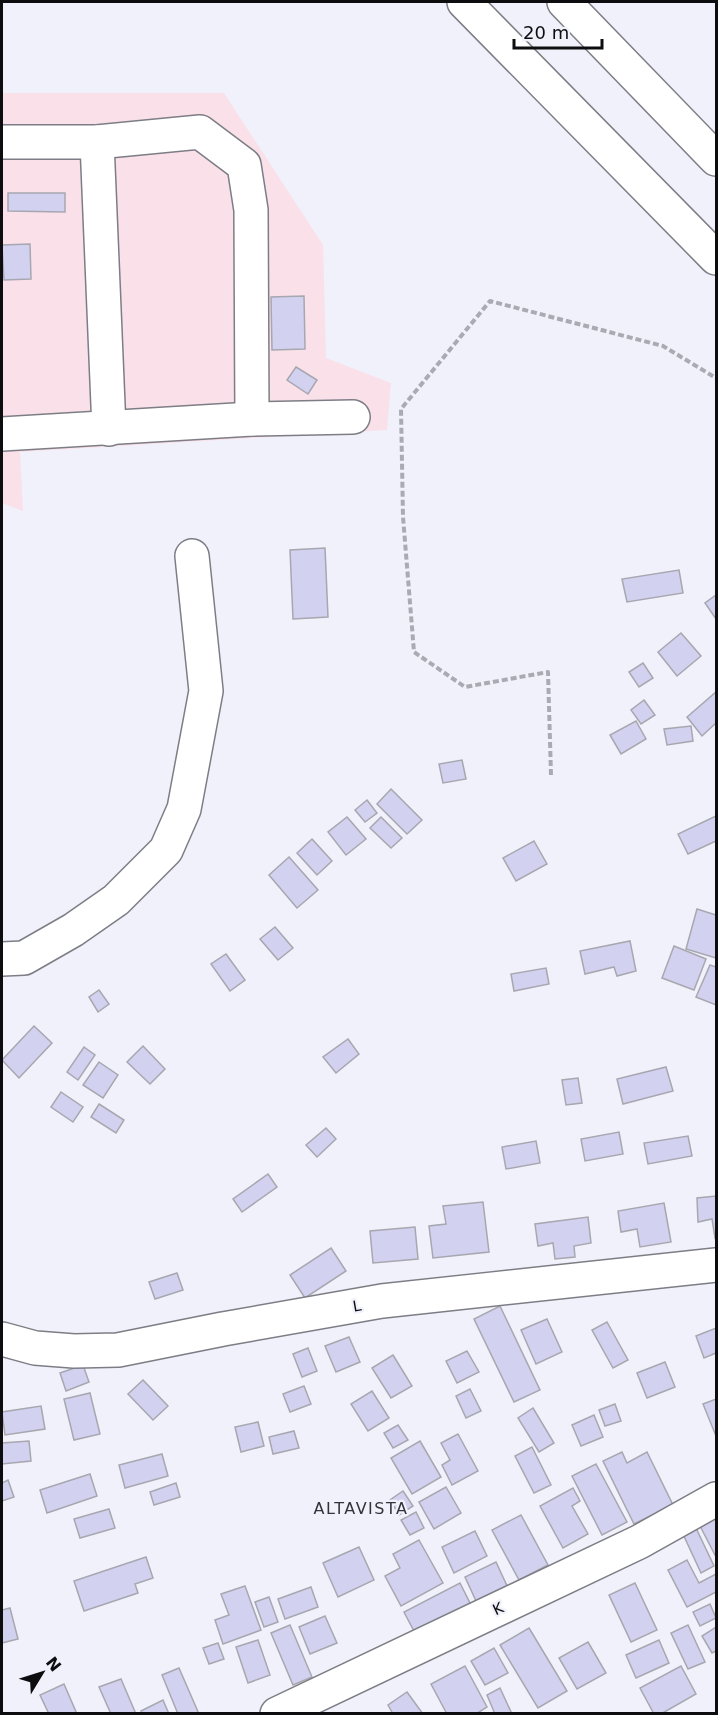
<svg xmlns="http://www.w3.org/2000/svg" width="718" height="1715" viewBox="0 0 718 1715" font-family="'DejaVu Sans',sans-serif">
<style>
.industrial{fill:#fae0e9}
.building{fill:#d3d1f0;stroke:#a7a7b0;stroke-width:1.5}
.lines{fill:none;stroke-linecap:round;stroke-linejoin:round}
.minor-casing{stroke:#7d7d85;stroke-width:36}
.path{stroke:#aaaab2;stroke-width:4;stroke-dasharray:6 3;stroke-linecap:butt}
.minor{stroke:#fff;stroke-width:33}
.labels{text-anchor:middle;stroke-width:4.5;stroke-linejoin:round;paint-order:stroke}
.street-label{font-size:15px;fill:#0d0d10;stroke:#f1f1fb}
.neighbourhood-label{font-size:16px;letter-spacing:1.5px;fill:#33333a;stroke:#f1f1fb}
</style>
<rect width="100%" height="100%" fill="#f1f1fb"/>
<path class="industrial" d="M2,93H224L323,245L326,358L391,383L387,430L20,452L23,511L2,503Z"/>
<g class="building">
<path d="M8,193H65V212L8,211Z"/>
<path d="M30,244L31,279L4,280L2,245Z"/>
<path d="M304,296L305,349L272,350L271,297Z"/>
<path d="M296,367L317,380L308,394L287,380Z"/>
<path d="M325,548L328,617L293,619L290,550Z"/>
<path d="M679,570L683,593L627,602L622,579Z"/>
<path d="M716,595V619L705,603Z"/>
<path d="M681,633L701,656L677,676L658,652Z"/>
<path d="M643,663L653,678L639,687L629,672Z"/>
<path d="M716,692V723L702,736L687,717Z"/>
<path d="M644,700L655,715L641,724L631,710Z"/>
<path d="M636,721L646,739L621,754L610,735Z"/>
<path d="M691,726L693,741L667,745L664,729Z"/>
<path d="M462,760L466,779L443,783L439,764Z"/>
<path d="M391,789L422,820L407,834L377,804Z"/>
<path d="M367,800L377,813L365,822L355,810Z"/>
<path d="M716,816V841L688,854L678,834Z"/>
<path d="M347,817L366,839L346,855L328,832Z"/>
<path d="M381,817L402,838L391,848L370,828Z"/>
<path d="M312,839L332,861L317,875L297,853Z"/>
<path d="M534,841L547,864L516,881L503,858Z"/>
<path d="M289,857L318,890L297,908L269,875Z"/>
<path d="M697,909L716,915V958L686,949Z"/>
<path d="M275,927L293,948L278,960L260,939Z"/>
<path d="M630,941L636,971L617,976L614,967L585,974L580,951Z"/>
<path d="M674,946L706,959L694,990L662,978Z"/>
<path d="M226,954L245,980L230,991L211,964Z"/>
<path d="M710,965L716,967V1005L696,997Z"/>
<path d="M546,968L549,984L514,991L511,974Z"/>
<path d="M99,990L109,1004L98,1012L89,997Z"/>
<path d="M34,1026L52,1043L19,1078L2,1060Z"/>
<path d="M348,1039L359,1054L336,1073L323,1057Z"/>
<path d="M143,1046L165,1069L150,1084L127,1062Z"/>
<path d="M84,1047L95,1055L78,1080L67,1072Z"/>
<path d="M99,1062L118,1075L103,1098L83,1085Z"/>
<path d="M666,1067L673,1091L623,1104L617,1079Z"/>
<path d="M578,1078L582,1103L566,1105L562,1080Z"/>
<path d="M61,1092L83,1107L73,1122L51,1107Z"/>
<path d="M99,1104L124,1120L116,1133L91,1117Z"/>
<path d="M326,1128L336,1139L317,1157L306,1145Z"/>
<path d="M619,1132L623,1154L585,1161L581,1139Z"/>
<path d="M688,1136L692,1156L648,1164L644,1143Z"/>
<path d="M536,1141L540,1163L506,1169L502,1147Z"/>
<path d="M268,1174L277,1187L242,1212L233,1199Z"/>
<path d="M716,1196V1237L715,1238L712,1219L698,1222L697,1198Z"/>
<path d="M483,1202L489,1252L433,1258L429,1226L446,1224L443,1206Z"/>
<path d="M664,1203L671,1242L640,1247L637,1229L621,1232L618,1211Z"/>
<path d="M588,1217L591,1243L574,1246L575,1257L555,1259L553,1243L538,1246L535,1224Z"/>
<path d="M415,1227L418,1259L373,1263L370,1231Z"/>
<path d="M331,1248L346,1271L305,1298L290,1275Z"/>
<path d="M177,1273L183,1290L155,1299L149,1282Z"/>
<path d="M500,1306L540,1390L514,1402L474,1319Z"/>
<path d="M547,1319L562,1352L536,1364L521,1330Z"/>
<path d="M607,1322L628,1360L613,1368L592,1330Z"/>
<path d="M716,1328V1353L704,1358L696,1336Z"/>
<path d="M349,1337L360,1362L336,1372L325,1346Z"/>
<path d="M308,1348L317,1371L302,1377L293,1354Z"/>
<path d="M467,1351L479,1372L457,1383L446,1361Z"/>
<path d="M393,1355L412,1386L391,1398L372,1368Z"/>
<path d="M665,1362L675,1387L647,1398L637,1373Z"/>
<path d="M83,1365L89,1382L66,1391L60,1373Z"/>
<path d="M143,1380L168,1406L153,1420L128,1394Z"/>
<path d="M304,1386L311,1404L290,1412L283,1394Z"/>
<path d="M470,1389L481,1411L466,1418L456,1396Z"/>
<path d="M372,1391L389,1418L368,1431L351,1404Z"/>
<path d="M90,1393L100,1434L74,1440L64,1399Z"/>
<path d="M716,1399V1436L703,1404Z"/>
<path d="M615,1404L621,1421L605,1426L599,1410Z"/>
<path d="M41,1406L45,1429L5,1435L2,1412Z"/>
<path d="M533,1408L554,1443L539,1452L518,1418Z"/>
<path d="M594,1415L603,1437L581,1446L572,1425Z"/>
<path d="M258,1422L264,1446L241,1452L235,1427Z"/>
<path d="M398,1425L408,1440L393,1448L384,1433Z"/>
<path d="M294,1431L299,1448L273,1454L269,1437Z"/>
<path d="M458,1434L478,1471L452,1485L442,1465L450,1460L441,1443Z"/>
<path d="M29,1441L31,1461L2,1464V1443Z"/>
<path d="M420,1441L441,1477L412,1494L391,1458Z"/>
<path d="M532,1447L551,1485L534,1493L515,1456Z"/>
<path d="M622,1452L627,1463L647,1452L673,1505L634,1524L603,1461Z"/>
<path d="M162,1454L168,1476L125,1488L119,1465Z"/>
<path d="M596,1464L627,1522L602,1535L572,1476Z"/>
<path d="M90,1474L97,1496L47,1513L40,1490Z"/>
<path d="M8,1480L14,1497L2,1501V1483Z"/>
<path d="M176,1483L180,1497L154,1505L150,1492Z"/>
<path d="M446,1487L461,1513L434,1529L419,1502Z"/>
<path d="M573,1488L580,1501L572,1506L588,1534L563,1548L540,1506Z"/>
<path d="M403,1491L413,1506L399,1515L390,1500Z"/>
<path d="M109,1509L115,1528L80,1538L74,1519Z"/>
<path d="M416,1512L424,1528L410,1535L401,1520Z"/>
<path d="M521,1515L548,1565L519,1580L492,1530Z"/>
<path d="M716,1515V1557L699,1524Z"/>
<path d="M696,1528L714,1566L701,1573L683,1534Z"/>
<path d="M475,1531L487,1556L454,1573L442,1547Z"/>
<path d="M419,1540L443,1583L401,1606L385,1576L400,1568L393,1554Z"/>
<path d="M359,1547L374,1580L338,1597L323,1563Z"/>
<path d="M146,1557L153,1578L135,1584L138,1593L84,1611L74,1581Z"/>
<path d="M687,1560L699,1583L716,1574V1592L687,1607L668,1570Z"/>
<path d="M496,1562L508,1588L477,1603L465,1577Z"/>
<path d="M460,1583L471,1605L415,1633L404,1612Z"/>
<path d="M635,1583L657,1630L631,1642L609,1595Z"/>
<path d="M245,1586L261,1630L223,1644L215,1620L229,1615L221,1594Z"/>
<path d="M311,1587L318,1607L285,1619L278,1599Z"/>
<path d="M269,1597L278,1622L264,1627L255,1602Z"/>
<path d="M710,1604L716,1618L700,1626L693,1612Z"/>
<path d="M10,1608L18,1639L2,1643V1610Z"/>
<path d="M325,1616L337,1643L310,1654L299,1627Z"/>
<path d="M290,1625L312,1677L293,1685L271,1633Z"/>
<path d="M688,1625L705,1662L688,1669L671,1633Z"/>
<path d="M716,1627V1651L712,1653L702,1636Z"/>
<path d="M529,1628L567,1691L538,1708L500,1645Z"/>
<path d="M258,1640L270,1675L248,1683L236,1647Z"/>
<path d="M659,1640L669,1663L636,1678L626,1655Z"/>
<path d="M588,1642L606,1673L577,1689L559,1658Z"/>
<path d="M218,1643L224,1659L209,1664L203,1648Z"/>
<path d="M494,1648L508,1673L485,1685L471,1661Z"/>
<path d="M465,1666L487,1707L476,1714H447L431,1684Z"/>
<path d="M681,1666L696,1694L661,1714H654L640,1688Z"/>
<path d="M179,1668L199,1714H178L162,1675Z"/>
<path d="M121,1679L136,1714H111L99,1687Z"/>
<path d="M64,1684L77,1714H49L40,1695Z"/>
<path d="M500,1688L512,1714H495L487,1695Z"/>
<path d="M407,1692L423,1714H393L388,1705Z"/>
<path d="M163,1700L169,1714H142L141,1711Z"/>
</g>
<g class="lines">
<defs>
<g id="minor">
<path d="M464,2L716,258"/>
<path d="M564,2L716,159"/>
<path d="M2,142H97L200,132L244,165L251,210L252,419"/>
<path d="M97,142L109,429"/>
<path d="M2,434L252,419L353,417"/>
<path d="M2,959L24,958L73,930L116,900L166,850L184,809L206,691L192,556"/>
<path d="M2,1339L35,1348L74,1351L118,1350L223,1329L382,1301L716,1265"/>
<path d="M277,1714L639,1542L716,1499"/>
</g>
</defs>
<use href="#minor" class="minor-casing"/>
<path class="path" d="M551,775L548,672L465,687L414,652L403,517L401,409L490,301L663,346L716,378"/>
<use href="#minor" class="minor"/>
</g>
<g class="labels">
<g class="street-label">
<text transform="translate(357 1306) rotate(-10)" y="5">L</text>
<text transform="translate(498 1609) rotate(-25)" y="5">K</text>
</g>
<g class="neighbourhood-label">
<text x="361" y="1514">ALTAVISTA</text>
</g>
</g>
<rect width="718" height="1715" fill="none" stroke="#0d0d10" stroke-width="6"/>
<g transform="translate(42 1673) rotate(52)" stroke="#f1f1fb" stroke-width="4.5" paint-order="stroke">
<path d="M0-4.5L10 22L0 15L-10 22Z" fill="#0d0d10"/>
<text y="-9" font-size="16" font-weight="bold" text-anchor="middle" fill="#0d0d10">N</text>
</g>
<path d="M514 39v9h88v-9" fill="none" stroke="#0d0d10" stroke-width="3"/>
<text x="523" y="39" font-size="18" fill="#0d0d10" stroke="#f1f1fb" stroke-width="4.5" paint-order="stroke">20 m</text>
</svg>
